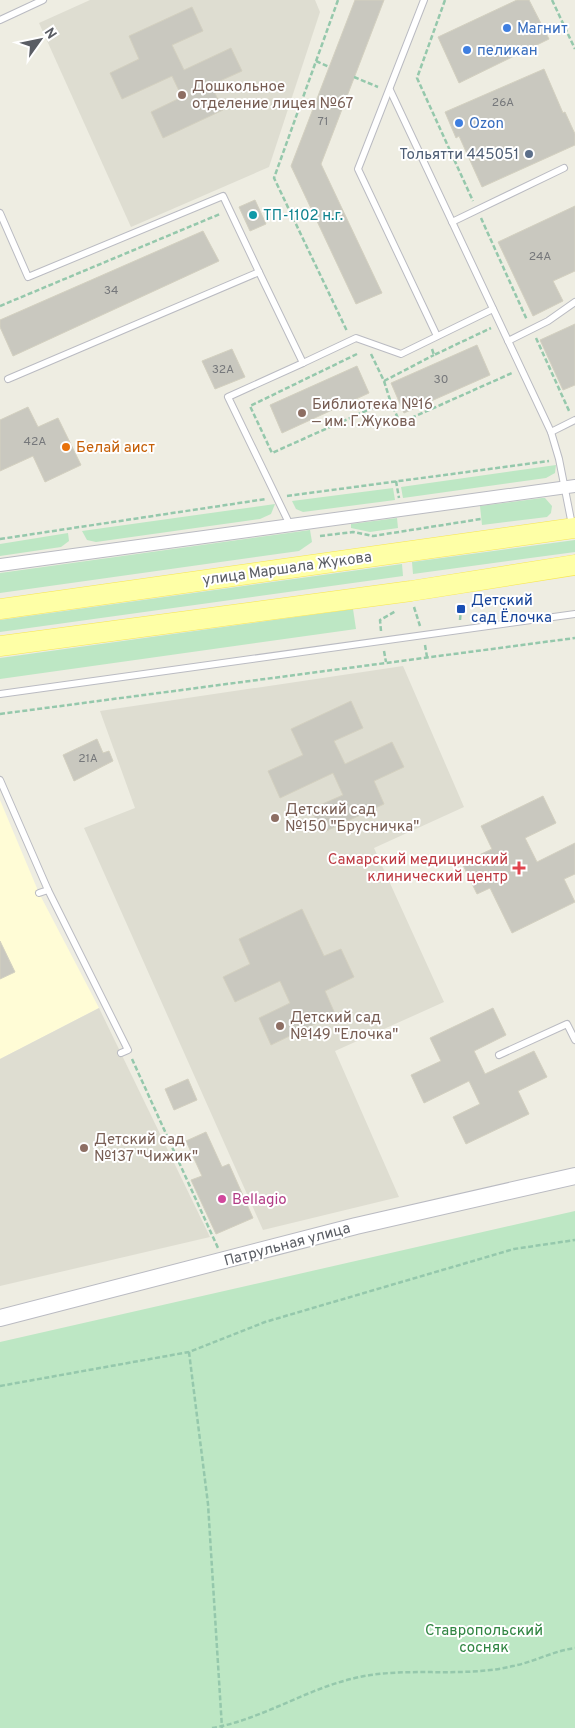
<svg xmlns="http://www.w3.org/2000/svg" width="575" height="1728" viewBox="0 0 575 1728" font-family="Overpass,sans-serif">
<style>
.commercial{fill:#fffcd6}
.education{fill:#deddd1}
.green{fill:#bde7c4}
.building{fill:#c9c8bf;stroke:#d3d0c0}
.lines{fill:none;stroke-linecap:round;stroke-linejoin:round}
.service-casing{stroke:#babbc2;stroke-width:8}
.minor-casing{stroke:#babbc2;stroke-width:14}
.tertiary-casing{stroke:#babbc2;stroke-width:18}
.primary-casing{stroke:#f8e651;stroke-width:21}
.path{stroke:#95c8ac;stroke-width:2.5;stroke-dasharray:5 2.5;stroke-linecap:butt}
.service{stroke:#fff;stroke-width:6}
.minor{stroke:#fff;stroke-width:12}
.tertiary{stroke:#fff;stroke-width:16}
.primary{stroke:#feffa6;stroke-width:20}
.shop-dot{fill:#3f7fe0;stroke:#fff;stroke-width:2}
.education-dot{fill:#8d6e63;stroke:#fff;stroke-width:2}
.service-dot{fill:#5c6f8a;stroke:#fff;stroke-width:2}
.culture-dot{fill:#0f9aa8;stroke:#fff;stroke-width:2}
.food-dot{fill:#e8710a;stroke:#fff;stroke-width:2}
.transit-dot{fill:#1a4fb4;stroke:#fff;stroke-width:2}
.health-dot{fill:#e0444e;stroke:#fff;stroke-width:2}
.hotel-dot{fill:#d1479c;stroke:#fff;stroke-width:2}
.labels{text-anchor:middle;stroke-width:4;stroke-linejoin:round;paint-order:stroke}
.number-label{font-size:12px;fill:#76787b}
.shop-label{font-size:15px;fill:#366cbe;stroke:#fff;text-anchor:start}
.education-label{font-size:15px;fill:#785e54;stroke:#fff;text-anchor:start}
.service-label{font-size:15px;fill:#4e5e75;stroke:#fff;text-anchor:end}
.culture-label{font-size:15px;fill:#0d838f;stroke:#fff;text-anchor:start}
.food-label{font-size:15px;fill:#c56008;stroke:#fff;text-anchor:start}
.street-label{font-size:15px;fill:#5a5d64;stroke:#fff}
.transit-label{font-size:15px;fill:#164399;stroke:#fff;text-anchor:start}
.health-label{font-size:15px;fill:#be3a42;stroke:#fff;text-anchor:end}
.hotel-label{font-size:15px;fill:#b23c85;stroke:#fff;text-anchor:start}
.park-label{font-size:15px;fill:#308542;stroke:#fff}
</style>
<rect width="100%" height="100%" fill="#eeede2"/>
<path class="commercial" d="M0,800L39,893L99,1008L0,1059Z"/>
<g class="education">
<path d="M90,0H315L320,12L269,167L131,227L39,23Z"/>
<path d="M403,666L464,807L374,848L444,1002L335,1051L399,1197L263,1230L84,828L135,808L100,711Z"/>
<path d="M99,1008L210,1237L0,1286V1059Z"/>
</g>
<g class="green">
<path d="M556,465L555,473L546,478L403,498L401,487Z"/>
<path d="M393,488L395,500L303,512L296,509L292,501Z"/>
<path d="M542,498H545L552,506L551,513L547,517L482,525L480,506Z"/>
<path d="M275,504L271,514L260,519L96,542L87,540L82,531Z"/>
<path d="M397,518L398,528L370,532L351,528V524Z"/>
<path d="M310,530L312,542L299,551L0,593V573Z"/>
<path d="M68,533L69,541L61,547L0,556V544Z"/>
<path d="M575,540V552L413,574L412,562Z"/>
<path d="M402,564L403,576L0,632V620Z"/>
<path d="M353,609L356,629L0,679V658Z"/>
<path d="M575,1211V1728H0V1342Z"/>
</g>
<g class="building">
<path d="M355,0H384L321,164L382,293L356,304L291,166Z"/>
<path d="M517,0H529L549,39L459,83L438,37Z"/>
<path d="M192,7L203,31L172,45L184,70L231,48L242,71L211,85L223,110L163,138L151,112L182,97L172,76L122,99L110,73L139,59L129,36Z"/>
<path d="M544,69L563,113L565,112L575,134V145L482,187L459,136L456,138L445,112Z"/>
<path d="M255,200L266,224L250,231L239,207Z"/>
<path d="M575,206V271L553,281L563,301L533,316L498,242Z"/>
<path d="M203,231L219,261L13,356L0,327V320Z"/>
<path d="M575,324V385L563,390L540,340Z"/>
<path d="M477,345L490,375L404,413L391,383Z"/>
<path d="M232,349L245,377L215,389L202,361Z"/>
<path d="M357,366L369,393L282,433L270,405Z"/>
<path d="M28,407L38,427L58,418L81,465L45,482L33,456L0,471V420Z"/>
<path d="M351,701L363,728L334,741L345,764L392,742L404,767L374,781L384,804L322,833L311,809L343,795L333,773L280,798L268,771L303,755L291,729Z"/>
<path d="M97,739L103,753L109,751L113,761L74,781L63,755Z"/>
<path d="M543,796L556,823L525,838L537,862L575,843V874L564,879L575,902L512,933L490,888L477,894L462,863L492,849L481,826Z"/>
<path d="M302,909L324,956L341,949L354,977L325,991L335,1014L271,1045L259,1018L290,1003L280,981L235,1002L223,977L250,964L239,939Z"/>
<path d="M0,941L15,972L0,979Z"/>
<path d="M493,1008L506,1035L474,1051L485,1074L534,1051L547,1077L518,1091L529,1114L466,1144L453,1117L480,1104L469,1081L424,1103L411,1075L441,1061L430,1038Z"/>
<path d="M188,1079L197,1100L174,1110L165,1089Z"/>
<path d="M206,1132L222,1167L229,1164L253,1218L216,1234L191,1180L202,1176L186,1141Z"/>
</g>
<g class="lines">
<defs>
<g id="service">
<path d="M424,0L358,169L437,336"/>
<path d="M0,20L43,0"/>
<path d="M390,90L551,432L559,459L572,525"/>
<path d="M0,213L28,277L223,196L259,272L8,379"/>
<path d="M452,222L564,168"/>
<path d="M259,272L303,363L228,397L290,525"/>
<path d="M508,341L548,321L575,302"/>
<path d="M303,363L356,338L401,354L493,309"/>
<path d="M551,432L575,420"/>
<path d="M0,694L575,614"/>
<path d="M0,780L48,890L39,893"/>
<path d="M48,890L128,1050L121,1053"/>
<path d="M499,1055L567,1024L575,1040"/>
</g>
<path id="minor" d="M0,565L575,486"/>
<path id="tertiary" d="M0,1318L356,1226L575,1176"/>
<g id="primary">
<path d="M0,609L575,528"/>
<path d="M0,646L411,591L575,565"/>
</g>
</defs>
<use href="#service" class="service-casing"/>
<use href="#minor" class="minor-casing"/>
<use href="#tertiary" class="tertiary-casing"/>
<use href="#primary" class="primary-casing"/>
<g class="path">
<path d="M338,0L274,178L347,331"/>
<path d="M445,0L417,78L473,201"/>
<path d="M552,0L575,49"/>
<path d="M316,61L329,67"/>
<path d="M354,77L378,87"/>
<path d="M481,218L527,320"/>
<path d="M0,306L220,214"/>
<path d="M536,338L570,413"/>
<path d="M432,349L434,355L491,328"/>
<path d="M357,354L250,406L272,453L390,400L400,423L512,373"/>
<path d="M371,354L384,381L434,355"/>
<path d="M384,381L390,400"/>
<path d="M396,481L399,498"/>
<path d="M287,496L549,461"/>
<path d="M320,536L353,532L373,536L481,519"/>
<path d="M0,539L266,499"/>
<path d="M414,607L420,626"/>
<path d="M460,620L461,609"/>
<path d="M381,631L380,620L396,611"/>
<path d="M425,645L427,657"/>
<path d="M384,651L386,662"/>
<path d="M0,714L575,638"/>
<path d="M132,1059L218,1248"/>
<path d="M189,1352L208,1504L222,1728"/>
<path d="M0,1386L189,1352L265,1322L514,1249L575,1240"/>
<path d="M212,1728C260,1720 305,1690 351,1679C404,1665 460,1679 513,1666C534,1662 553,1651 575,1648"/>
</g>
<use href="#service" class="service"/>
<use href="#minor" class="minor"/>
<use href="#tertiary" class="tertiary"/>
<use href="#primary" class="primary"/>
</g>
<g class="shop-dot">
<circle cx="507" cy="28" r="5"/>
<circle cx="467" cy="50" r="5"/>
<circle cx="459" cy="123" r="5"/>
</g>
<g class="education-dot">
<circle cx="182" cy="95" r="5"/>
<circle cx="302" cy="413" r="5"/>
<circle cx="275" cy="818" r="5"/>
<circle cx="280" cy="1026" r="5"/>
<circle cx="84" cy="1148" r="5"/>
</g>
<circle class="service-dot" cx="529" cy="154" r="5"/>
<circle class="culture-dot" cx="253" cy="215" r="5"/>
<circle class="food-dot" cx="66" cy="447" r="5"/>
<rect class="transit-dot" x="456" y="604" width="10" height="10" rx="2.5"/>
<path class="health-dot" d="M516.5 860.5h5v5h5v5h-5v5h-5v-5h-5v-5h5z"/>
<circle class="hotel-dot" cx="222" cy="1199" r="5"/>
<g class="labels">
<g class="number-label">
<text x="503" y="106">26А</text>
<text x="323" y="125">71</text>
<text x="540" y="260">24А</text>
<text x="111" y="294">34</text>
<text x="223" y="373">32А</text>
<text x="441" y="383">30</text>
<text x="35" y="445">42А</text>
<text x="88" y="762">21А</text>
</g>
<g class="shop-label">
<text x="517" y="33">Магнит</text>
<text x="477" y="55">пеликан</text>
<text x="469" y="128">Ozon</text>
</g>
<g class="education-label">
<text x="192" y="91">Дошкольное<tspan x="192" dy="17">отделение лицея №67</tspan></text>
<text x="312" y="409">Библиотека №16<tspan x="312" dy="17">— им. Г.Жукова</tspan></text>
<text x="285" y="814">Детский сад<tspan x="285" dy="17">№150 "Брусничка"</tspan></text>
<text x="290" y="1022">Детский сад<tspan x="290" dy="17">№149 "Елочка"</tspan></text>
<text x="94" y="1144">Детский сад<tspan x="94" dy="17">№137 "Чижик"</tspan></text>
</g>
<g class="service-label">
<text x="519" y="159">Тольятти 445051</text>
</g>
<g class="culture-label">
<text x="263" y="220">ТП-1102 н.г.</text>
</g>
<g class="food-label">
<text x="76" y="452">Белай аист</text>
</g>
<g class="street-label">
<text transform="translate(287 568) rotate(-8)" y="5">улица Маршала Жукова</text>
<text transform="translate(287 1244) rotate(-15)" y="5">Патрульная улица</text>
</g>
<g class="transit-label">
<text x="471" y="605">Детский<tspan x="471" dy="17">сад Ёлочка</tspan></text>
</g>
<g class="health-label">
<text x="508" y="864">Самарский медицинский<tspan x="508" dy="17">клинический центр</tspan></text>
</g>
<g class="hotel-label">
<text x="232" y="1204">Bellagio</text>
</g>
<g class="park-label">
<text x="484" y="1635">Ставропольский<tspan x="484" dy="17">сосняк</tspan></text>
</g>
</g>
<g transform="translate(40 40) rotate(57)" stroke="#ffffff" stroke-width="4" paint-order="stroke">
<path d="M0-4L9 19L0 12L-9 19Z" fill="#5a5d64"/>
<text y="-8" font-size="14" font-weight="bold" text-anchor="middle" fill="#5a5d64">N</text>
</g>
</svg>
